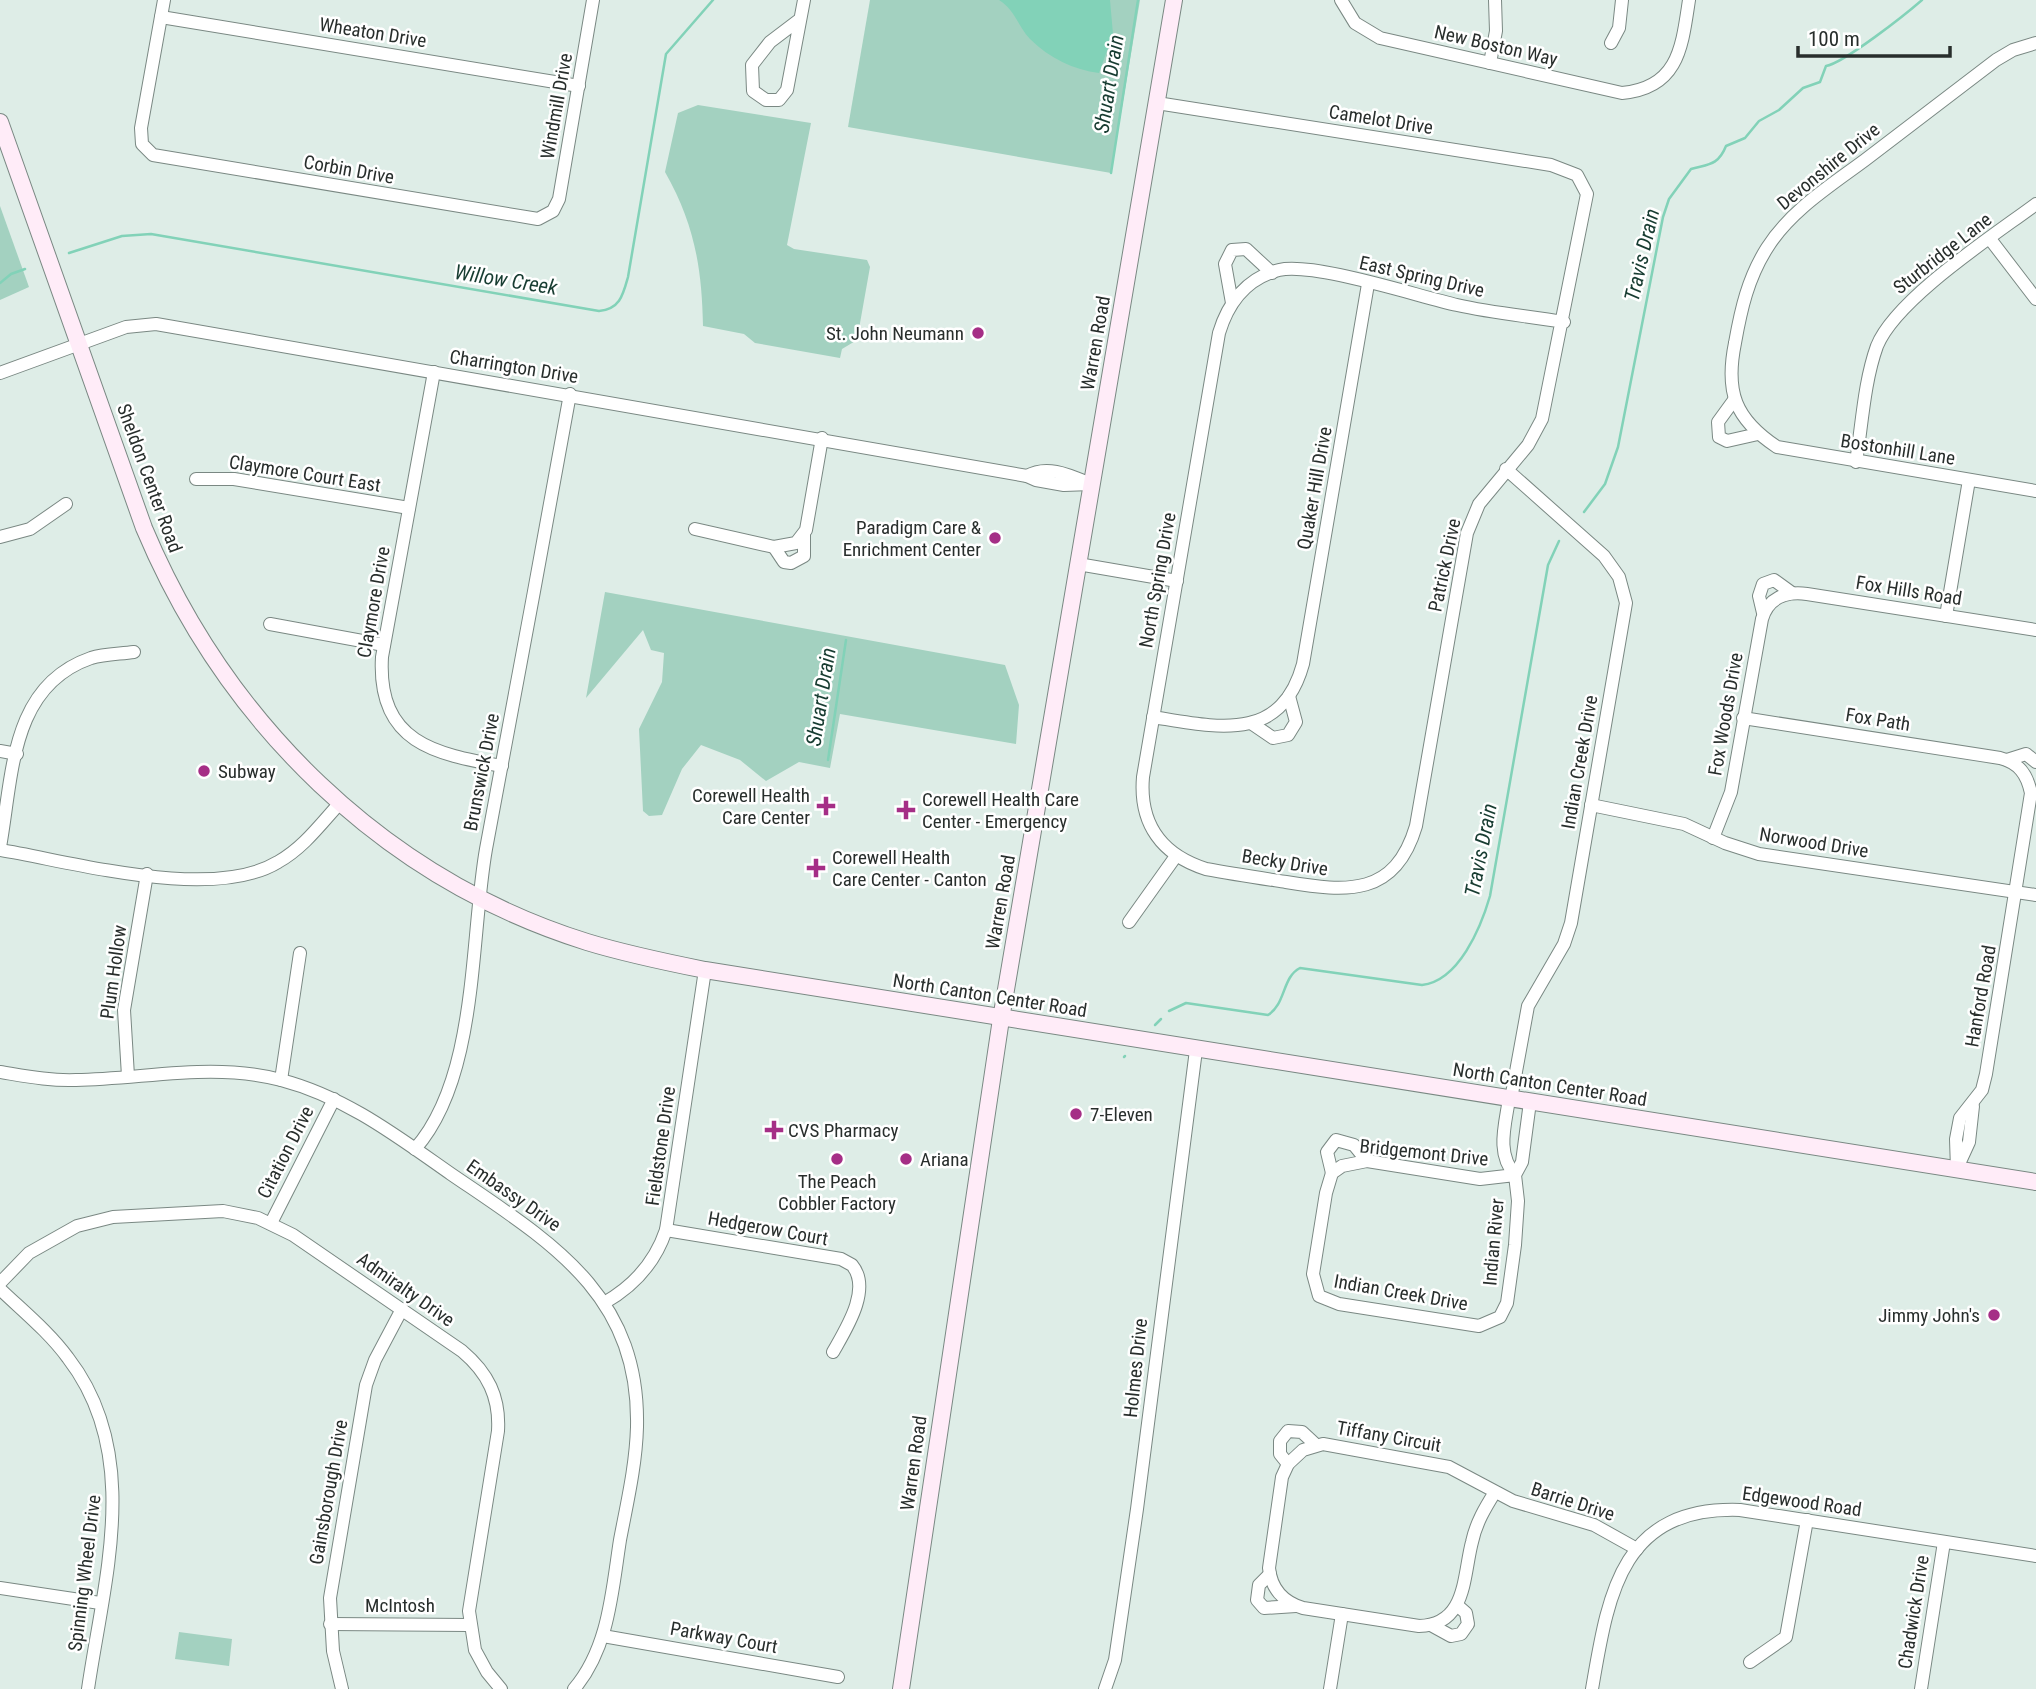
<svg xmlns="http://www.w3.org/2000/svg" width="2036" height="1689" viewBox="0 0 2036 1689" font-family="'Roboto Condensed',sans-serif">
<style>
.green{fill:#a3d1c0}
.water{fill:#82d2b8}
.lines{fill:none;stroke-linecap:round;stroke-linejoin:round}
.stream{stroke:#82d2b8;stroke-width:2.5}
.street-casing{stroke:#7a8883;stroke-width:14}
.secondary-casing{stroke:#7a8883;stroke-width:18}
.street{stroke:#fff;stroke-width:12}
.secondary{stroke:#ffecf8;stroke-width:16}
.poi-dot{fill:#a52e86;stroke:#fff;stroke-width:2.5}
.labels{text-anchor:middle;stroke-width:5;stroke-linejoin:round;paint-order:stroke}
.street-label{font-size:19px;fill:#282e2c;stroke:#fff}
.poi-label{font-size:19px;fill:#282e2c;stroke:#fff;text-anchor:start}
.water-label{font-size:21px;font-style:italic;fill:#173c31;stroke:#fff}
</style>
<rect width="100%" height="100%" fill="#deede7"/>
<g class="green">
<path d="M870,0H1140L1111,173L848,127Z"/>
<path d="M698,105L811,123L787,245L794,249L867,260L870,267L857,340L842,349L840,358L755,343L744,334L703,326C702,267 694,223 665,172L678,113Z"/>
<path d="M0,206L29,287L0,300Z"/>
<path d="M605,592L1005,665L1019,705L1016,744L840,714L830,768L799,762L766,781L740,760L701,745L682,769L662,815L649,816L643,811L639,729L662,682L664,653L651,650L643,630L586,698Z"/>
<path d="M179,1632L232,1639L229,1666L175,1659Z"/>
</g>
<path class="water" d="M999,0H1110L1113,34L1099,73C1074,70 1049,58 1030,39C1018,26 1015,10 999,0Z"/>
<g class="lines">
<g class="stream">
<path d="M1111,173L1138,0"/>
<path d="M69,253L122,236L151,234L599,311C620,309 623,295 628,277L666,54L713,0"/>
<path d="M0,283L11,274L25,269"/>
<path d="M1584,512L1605,484L1618,447L1663,217L1669,199L1691,169C1708,164 1718,166 1726,146L1745,138L1759,121L1779,110L1803,88L1820,82L1826,66C1844,63 1906,14 1922,0"/>
<path d="M828,760L846,640"/>
<path d="M1169,1011L1186,1003L1268,1015C1286,1004 1282,977 1300,968L1422,985C1459,981 1481,927 1490,896L1548,565L1559,541"/>
<path d="M1155,1025L1161,1019"/>
<path d="M1124,1057L1125,1056"/>
</g>
<defs>
<g id="street">
<path d="M164,0L141,128L142,144L153,155L538,219L553,211L559,199L593,0"/>
<path d="M1341,0L1355,23L1380,38L1622,93C1679,88 1682,46 1689,0"/>
<path d="M161,17L579,86"/>
<path d="M799,20L770,42L752,65L753,91L766,100H779L787,90L804,0"/>
<path d="M1611,43L1619,28L1622,0"/>
<path d="M2036,43L2013,50L1996,60C1952,94 1908,127 1865,160C1830,186 1790,211 1767,248C1748,278 1741,309 1735,343C1725,392 1735,419 1777,447L2036,491"/>
<path d="M1490,63L1496,31L1495,0"/>
<path d="M1157,103L1551,165L1577,175L1587,194L1542,419L1528,445L1479,504L1467,533L1416,826C1395,897 1347,892 1286,882C1260,878 1233,874 1206,869C1162,855 1139,824 1143,777L1219,333C1228,303 1247,278 1279,270C1314,262 1417,296 1457,305C1492,313 1528,316 1564,322"/>
<path d="M1990,239L2036,299"/>
<path d="M1232,303L1225,264L1232,250L1246,249L1272,273"/>
<path d="M434,372L382,657C377,743 435,754 502,766"/>
<path d="M0,373L126,327L156,324L1027,476L1036,480L1064,485L1091,484"/>
<path d="M1734,400L1718,422L1719,437L1727,441L1758,434"/>
<path d="M1856,462C1862,425 1864,382 1877,346C1896,299 1993,236 2036,204"/>
<path d="M1506,469L1604,556L1619,577L1626,603L1571,923L1564,944L1528,1006L1511,1099"/>
<path d="M1027,476C1046,465 1067,474 1086,482"/>
<path d="M196,479H234L409,508"/>
<path d="M695,529L774,547L796,543L806,530L822,438"/>
<path d="M0,537L30,529L66,504"/>
<path d="M774,547L784,562L791,563L804,556V534"/>
<path d="M1078,564L1177,581"/>
<path d="M1763,613L1759,596L1763,584L1774,580L1792,593"/>
<path d="M1946,616L1969,480"/>
<path d="M270,624L384,645"/>
<path d="M1153,717C1216,727 1281,744 1303,664L1368,284"/>
<path d="M1743,718L2000,758C2019,763 2027,774 2031,793L1986,1074L1982,1090L1960,1118L1956,1139L1957,1169"/>
<path d="M1251,723L1273,738L1288,735L1296,722L1289,696"/>
<path d="M0,751L17,754"/>
<path d="M2007,760L2026,754L2036,762"/>
<path d="M1591,805L1684,824L1725,843L1759,854L2036,895"/>
<path d="M1713,838L1731,792L1762,619C1768,598 1786,591 1807,594L2036,630"/>
<path d="M0,847C13,775 10,686 91,658C104,654 120,654 134,652"/>
<path d="M0,850C74,862 212,902 278,862C303,848 320,825 339,804"/>
<path d="M1129,922L1176,856"/>
<path d="M0,1072C25,1076 50,1081 76,1080C145,1079 212,1062 281,1080C346,1097 398,1137 451,1174C549,1241 640,1293 637,1427C636,1465 627,1503 620,1540C612,1591 609,1648 574,1689"/>
<path d="M128,1076L124,1010L147,874"/>
<path d="M281,1080L300,953"/>
<path d="M1509,1099C1505,1126 1496,1153 1515,1175"/>
<path d="M415,1149C478,1078 470,940 486,849C514,697 543,546 570,394"/>
<path d="M1958,1166L1969,1142L1973,1106"/>
<path d="M1332,1173L1327,1152L1336,1140L1354,1145L1367,1161"/>
<path d="M1515,1175L1480,1179L1367,1161L1342,1166L1332,1173L1326,1193L1313,1274L1319,1296L1339,1304L1479,1326L1500,1317L1507,1303L1515,1245L1518,1201L1515,1175L1522,1162L1530,1102"/>
<path d="M271,1223L334,1099"/>
<path d="M666,1230L841,1259L852,1265C872,1289 846,1329 833,1352"/>
<path d="M0,1283L29,1253L77,1226L113,1217L223,1211L258,1218L293,1235L462,1351C488,1373 500,1397 498,1431L469,1611L475,1650L487,1672L501,1689"/>
<path d="M0,1289C23,1311 49,1332 68,1358C143,1455 104,1579 88,1689"/>
<path d="M604,1303C634,1286 655,1263 666,1230L705,970"/>
<path d="M1288,1464L1280,1454V1441L1288,1431L1302,1432L1316,1445"/>
<path d="M1495,1492C1485,1508 1476,1523 1472,1542C1463,1576 1467,1625 1419,1626L1303,1608C1283,1602 1271,1588 1269,1568L1282,1477L1288,1464L1303,1450L1323,1444L1449,1467L1513,1501L1594,1525L1637,1549"/>
<path d="M1270,1574L1259,1585L1257,1600L1264,1608L1296,1606"/>
<path d="M0,1588L100,1603"/>
<path d="M330,1624L469,1625"/>
<path d="M1431,1625L1451,1636L1461,1634L1468,1624L1466,1613L1458,1606"/>
<path d="M603,1636L838,1677"/>
<path d="M1750,1662L1786,1637L1807,1520"/>
<path d="M342,1689L333,1651L330,1598L366,1385L375,1360L402,1309"/>
<path d="M1105,1689L1115,1660L1137,1509L1196,1050"/>
<path d="M1330,1689L1342,1614"/>
<path d="M1592,1689C1608,1596 1620,1506 1740,1510L2036,1556"/>
<path d="M1921,1689L1944,1542"/>
</g>
<g id="secondary">
<path d="M0,122L144,528C226,723 383,878 587,942C626,954 665,962 705,970L2036,1182"/>
<path d="M901,1689L1001,1019L1174,0"/>
</g>
</defs>
<use href="#street" class="street-casing"/>
<use href="#secondary" class="secondary-casing"/>
<use href="#street" class="street"/>
<use href="#secondary" class="secondary"/>
</g>
<g class="poi-dot">
<circle cx="978" cy="333" r="7"/>
<circle cx="995" cy="538" r="7"/>
<circle cx="204" cy="771" r="7"/>
<path d="M822.5 795.5h7v7h7v7h-7v7h-7v-7h-7v-7h7z"/>
<path d="M902.5 799.5h7v7h7v7h-7v7h-7v-7h-7v-7h7z"/>
<path d="M812.5 857.5h7v7h7v7h-7v7h-7v-7h-7v-7h7z"/>
<circle cx="1076" cy="1114" r="7"/>
<path d="M770.5 1119.5h7v7h7v7h-7v7h-7v-7h-7v-7h7z"/>
<circle cx="837" cy="1159" r="7"/>
<circle cx="906" cy="1159" r="7"/>
<circle cx="1994" cy="1315" r="7"/>
</g>
<g class="labels">
<g class="street-label">
<text transform="translate(373 32) rotate(9)" y="7">Wheaton Drive</text>
<text transform="translate(1496 45) rotate(13)" y="7">New Boston Way</text>
<text transform="translate(556 106) rotate(-80)" y="7">Windmill Drive</text>
<text transform="translate(1381 119) rotate(9)" y="7">Camelot Drive</text>
<text transform="translate(1828 166) rotate(-39)" y="7">Devonshire Drive</text>
<text transform="translate(349 169) rotate(10)" y="7">Corbin Drive</text>
<text transform="translate(1942 253) rotate(-38)" y="7">Sturbridge Lane</text>
<text transform="translate(1422 276) rotate(13)" y="7">East Spring Drive</text>
<text transform="translate(1095 343) rotate(-80)" y="7">Warren Road</text>
<text transform="translate(514 366) rotate(9)" y="7">Charrington Drive</text>
<text transform="translate(1898 449) rotate(9)" y="7">Bostonhill Lane</text>
<text transform="translate(305 473) rotate(9)" y="7">Claymore Court East</text>
<text transform="translate(150 478) rotate(70)" y="7">Sheldon Center Road</text>
<text transform="translate(1314 488) rotate(-80)" y="7">Quaker Hill Drive</text>
<text transform="translate(1444 565) rotate(-78)" y="7">Patrick Drive</text>
<text transform="translate(1157 580) rotate(-80)" y="7">North Spring Drive</text>
<text transform="translate(1909 590) rotate(9)" y="7">Fox Hills Road</text>
<text transform="translate(373 602) rotate(-80)" y="7">Claymore Drive</text>
<text transform="translate(1725 714) rotate(-80)" y="7">Fox Woods Drive</text>
<text transform="translate(1878 719) rotate(9)" y="7">Fox Path</text>
<text transform="translate(1579 762) rotate(-80)" y="7">Indian Creek Drive</text>
<text transform="translate(481 772) rotate(-79)" y="7">Brunswick Drive</text>
<text transform="translate(1814 842) rotate(9)" y="7">Norwood Drive</text>
<text transform="translate(1285 862) rotate(9)" y="7">Becky Drive</text>
<text transform="translate(1000 902) rotate(-80)" y="7">Warren Road</text>
<text transform="translate(113 972) rotate(-82)" y="7">Plum Hollow</text>
<text transform="translate(990 995) rotate(9)" y="7">North Canton Center Road</text>
<text transform="translate(1980 996) rotate(-80)" y="7">Hanford Road</text>
<text transform="translate(1550 1084) rotate(9)" y="7">North Canton Center Road</text>
<text transform="translate(660 1146) rotate(-82)" y="7">Fieldstone Drive</text>
<text transform="translate(285 1152) rotate(-63)" y="7">Citation Drive</text>
<text transform="translate(1424 1152) rotate(6)" y="7">Bridgemont Drive</text>
<text transform="translate(514 1195) rotate(35)" y="7">Embassy Drive</text>
<text transform="translate(768 1228) rotate(10)" y="7">Hedgerow Court</text>
<text transform="translate(1493 1242) rotate(-85)" y="7">Indian River</text>
<text transform="translate(406 1289) rotate(35)" y="7">Admiralty Drive</text>
<text transform="translate(1401 1292) rotate(10)" y="7">Indian Creek Drive</text>
<text transform="translate(1135 1368) rotate(-84)" y="7">Holmes Drive</text>
<text transform="translate(1389 1436) rotate(10)" y="7">Tiffany Circuit</text>
<text transform="translate(913 1463) rotate(-82)" y="7">Warren Road</text>
<text transform="translate(328 1492) rotate(-80)" y="7">Gainsborough Drive</text>
<text transform="translate(1573 1501) rotate(18)" y="7">Barrie Drive</text>
<text transform="translate(1802 1501) rotate(8)" y="7">Edgewood Road</text>
<text transform="translate(84 1573) rotate(-83)" y="7">Spinning Wheel Drive</text>
<text x="400" y="1612">McIntosh</text>
<text transform="translate(1913 1612) rotate(-81)" y="7">Chadwick Drive</text>
<text transform="translate(724 1637) rotate(10)" y="7">Parkway Court</text>
</g>
<g class="poi-label">
<text x="964" y="340" text-anchor="end">St. John Neumann</text>
<text x="981" y="534" text-anchor="end">Paradigm Care &amp;<tspan x="981" dy="22">Enrichment Center</tspan></text>
<text x="218" y="778">Subway</text>
<text x="810" y="802" text-anchor="end">Corewell Health<tspan x="810" dy="22">Care Center</tspan></text>
<text x="922" y="806">Corewell Health Care<tspan x="922" dy="22">Center - Emergency</tspan></text>
<text x="832" y="864">Corewell Health<tspan x="832" dy="22">Care Center - Canton</tspan></text>
<text x="1090" y="1121">7-Eleven</text>
<text x="788" y="1137">CVS Pharmacy</text>
<text x="920" y="1166">Ariana</text>
<text x="837" y="1188" text-anchor="middle">The Peach<tspan x="837" dy="22">Cobbler Factory</tspan></text>
<text x="1980" y="1322" text-anchor="end">Jimmy John's</text>
</g>
<g class="water-label">
<text transform="translate(1109 84) rotate(-81)" y="7">Shuart Drain</text>
<text transform="translate(1642 255) rotate(-77)" y="7">Travis Drain</text>
<text transform="translate(506 280) rotate(9)" y="7">Willow Creek</text>
<text transform="translate(821 697) rotate(-81)" y="7">Shuart Drain</text>
<text transform="translate(1481 850) rotate(-79)" y="7">Travis Drain</text>
</g>
</g>
<path d="M1798 46v10h152v-10" fill="none" stroke="#282e2c" stroke-width="3.5"/>
<text x="1808" y="46" font-size="21" fill="#282e2c" stroke="#ffffff" stroke-width="5" paint-order="stroke">100 m</text>
</svg>
